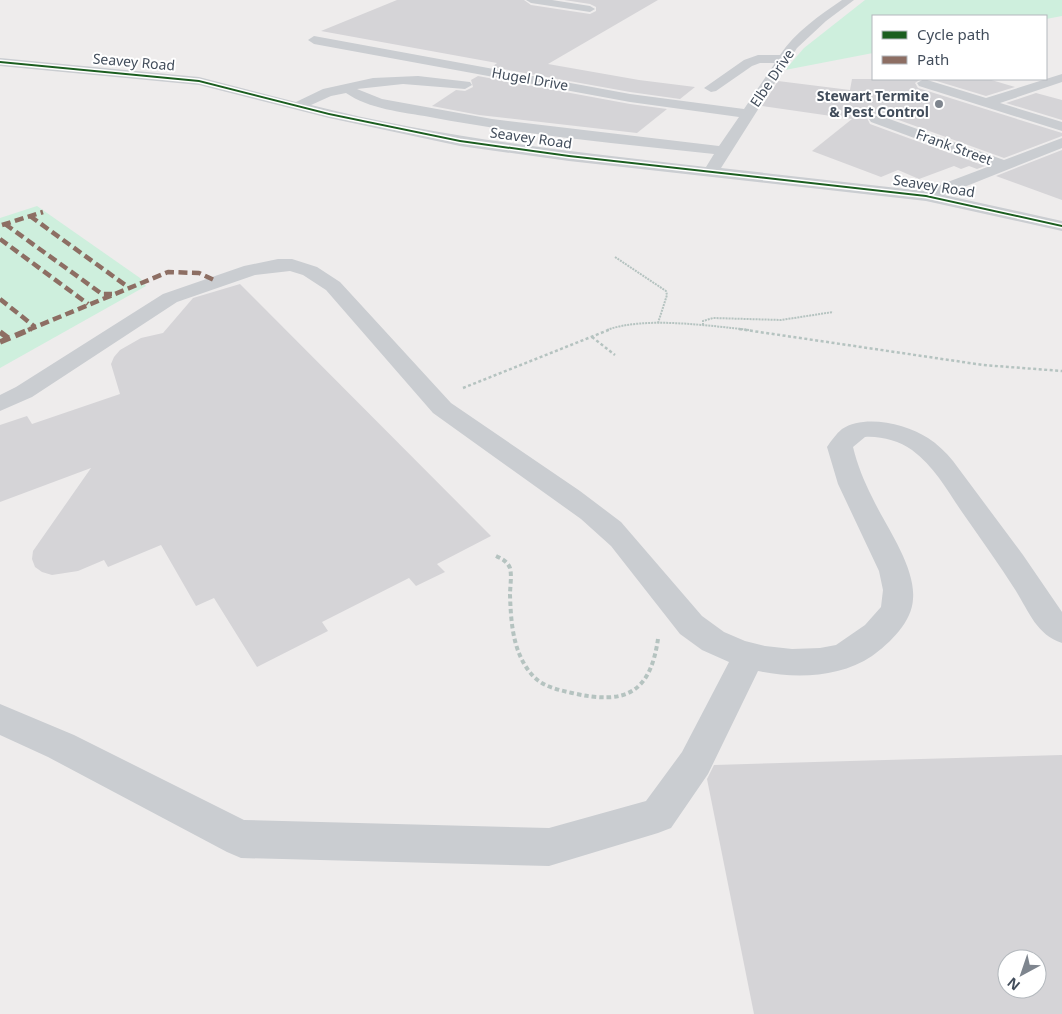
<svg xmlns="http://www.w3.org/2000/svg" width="1062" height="1014" viewBox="0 0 1062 1014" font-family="'Noto Sans',sans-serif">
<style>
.green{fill:#ceefdd}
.building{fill:#d5d4d7;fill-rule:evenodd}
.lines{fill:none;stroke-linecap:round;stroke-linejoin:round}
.path-far2{stroke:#b5c3c0;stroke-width:2;stroke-dasharray:2 1;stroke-linecap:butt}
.path-far1{stroke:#b5c3c0;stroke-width:2.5;stroke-dasharray:3 2.5;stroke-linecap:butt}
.path{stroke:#b5c3c0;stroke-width:4;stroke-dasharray:4.5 3;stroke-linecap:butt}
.minor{fill:#cacdd1;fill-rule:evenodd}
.quiet-far1{stroke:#8d6e63;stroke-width:4.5;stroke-dasharray:9 4.5;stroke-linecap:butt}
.quiet{stroke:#8d6e63;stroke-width:5.5;stroke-dasharray:11 5.5;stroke-linecap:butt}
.cycleway-casing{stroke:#fff;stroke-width:3}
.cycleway{fill:#1b5e20;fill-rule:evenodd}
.poi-dot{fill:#7e858e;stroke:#fff;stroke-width:2}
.labels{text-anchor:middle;stroke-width:4;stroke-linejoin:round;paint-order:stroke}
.far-street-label{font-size:14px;fill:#424d5b;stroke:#fff}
.far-poi-label{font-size:14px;font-weight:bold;fill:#424d5b;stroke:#fff;text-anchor:end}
</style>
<rect width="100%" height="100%" fill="#eeecec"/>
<g class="green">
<path d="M865,0H1062V16L1046,19V16H873V53L785,70L804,48Z"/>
<path d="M37,206L140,278L146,286L0,368V218Z"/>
</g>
<g class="building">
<path d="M397,0H524L531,5L590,14L596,11V7L590,4L564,0H658L548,64L639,80L695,87L680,99L630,92L492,67L497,63L321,31Z"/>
<path d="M478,76L630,104L667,109L637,133L479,115L432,106L456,90L465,91L473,87L471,80Z"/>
<path d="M852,79H921L915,83L918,88L1062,133V136L1004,158L882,114H871L867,118L870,124L985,166L977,169L969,166L961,169L954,166L919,179L898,170L881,177L812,151L852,119L762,106L778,81L850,90Z"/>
<path d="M930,79H988L1015,87L986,96Z"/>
<path d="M1036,93L1062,100V120L1006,103Z"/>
<path d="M1062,150V200L996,176Z"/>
<path d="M240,284L491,536L437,564L445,572L416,586L409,578L322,622L328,631L257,667L214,598L196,606L161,545L108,567L104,560L78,571L52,575L42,572L35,567L32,559L33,551L91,468L0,502V425L27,416L32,424L120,394L111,364L114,357L120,350L141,338L163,333L193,298Z"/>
<path d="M1062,755V1014H754L707,779L714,765ZM1007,959H1037V989H1007Z"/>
</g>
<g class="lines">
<g class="path-far2">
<path d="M615,257L666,291L667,295L658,323"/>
<path d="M703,325V321L713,318L781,320L833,312"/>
<path d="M607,330C644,316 711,326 750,330"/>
</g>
<g class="path-far1">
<path d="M739,329L983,365L1062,371"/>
<path d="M592,337L615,355"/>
<path d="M463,388L611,329"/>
</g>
<path class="path" d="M496,556C502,559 507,561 510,568C512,576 510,587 510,595C511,624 513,655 534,677C544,687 559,690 572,693C625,705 650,694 658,639"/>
<g class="minor">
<path d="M526,0H552L590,6L595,9L590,12L531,3Z"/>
<path d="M842,0H854L826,21L797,48L721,168L924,191L990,166L871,122L869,119L871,116H881L1004,160L1062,138V148L944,195L1062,221V231L926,201L569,161L460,146L329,118L199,85L0,66V58L199,77L296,102L323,89L373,78L418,76L470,82L472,85L465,89L403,84L357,89L382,99L492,119L719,146L739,117L630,102L314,44L308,40L314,36L630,94L744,109L775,63H760L752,66L716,91L711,92L704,88L744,60L758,55H780C795,32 819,16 842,0ZM346,93C369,109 402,112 430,117C524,135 619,144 714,154L706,167C574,152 441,138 311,105L331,96Z"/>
<path d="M1062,74V82L1000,103L1062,122V131L919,86L917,83L924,79L986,98Z"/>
<path d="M278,259H292L317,267L340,282L451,403L580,491L621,522L702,616L724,632L745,641L765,646L792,649L820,648L836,645L865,625L881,607L883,590L879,571L838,484L827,447C831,441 836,434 842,429C865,414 906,424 928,438C937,444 946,452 953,461L1023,555L1062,612V643C1037,635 1029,612 1016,591C999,564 980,538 962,512C947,490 934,466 912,450C899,441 881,436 865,437L853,447C857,464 864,481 872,497C885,525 916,567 913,599C912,622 890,643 872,656C839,678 795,679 758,671L708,774L671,828L658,833L549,866L241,858L227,852L48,757L0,735V704L74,735L244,820L549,828L646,801L682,752L729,662L702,650L680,634L611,546L581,519L433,413L326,290L303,275L290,271L255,275L177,302L32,397L0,411V395L16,387L163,294L244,266Z"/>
</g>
<g class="quiet-far1">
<path d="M30,216L128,287"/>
<path d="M5,224L102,294H112"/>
<path d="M2,225L43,212"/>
<path d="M0,239L88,304"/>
<path d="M0,299L35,327"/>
<path d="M28,330L168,272L199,273L216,281"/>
</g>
<g class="quiet">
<path d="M0,332L8,338"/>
<path d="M0,342L31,329"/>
</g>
<defs>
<path id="cycleway" d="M0,61L199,80L329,113L460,140L569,155L926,195L1062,225V227L926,197L569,157L460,142L329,115L199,82L0,63Z"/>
</defs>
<use href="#cycleway" class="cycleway-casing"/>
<use href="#cycleway" class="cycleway"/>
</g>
<circle class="poi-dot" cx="939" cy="104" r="5"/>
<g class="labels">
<g class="far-street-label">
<text transform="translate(134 62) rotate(5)" y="5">Seavey Road</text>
<text transform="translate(772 78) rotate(-56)" y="5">Elbe Drive</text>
<text transform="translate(530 79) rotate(10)" y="5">Hugel Drive</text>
<text transform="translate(531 138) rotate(8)" y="5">Seavey Road</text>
<text transform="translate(954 147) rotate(20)" y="5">Frank Street</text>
<text transform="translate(934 186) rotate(9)" y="5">Seavey Road</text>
</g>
<g class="far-poi-label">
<text x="929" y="101">Stewart Termite<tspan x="929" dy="16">&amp; Pest Control</tspan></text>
</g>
</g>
<rect x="872" y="15" width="175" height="65" fill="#ffffff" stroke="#b3b8bd"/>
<rect x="882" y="31" width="25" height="8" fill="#1b5e20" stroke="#b3b8bd"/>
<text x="917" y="40" font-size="15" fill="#424d5b">Cycle path</text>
<rect x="882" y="56" width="25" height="8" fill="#8d6e63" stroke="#b3b8bd"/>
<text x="917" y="65" font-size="15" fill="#424d5b">Path</text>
<g transform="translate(1022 974) rotate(220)"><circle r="24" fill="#ffffff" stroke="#b3b8bd"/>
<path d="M0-4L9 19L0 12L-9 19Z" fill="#7e858e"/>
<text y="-8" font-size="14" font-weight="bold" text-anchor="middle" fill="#424d5b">N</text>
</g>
</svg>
